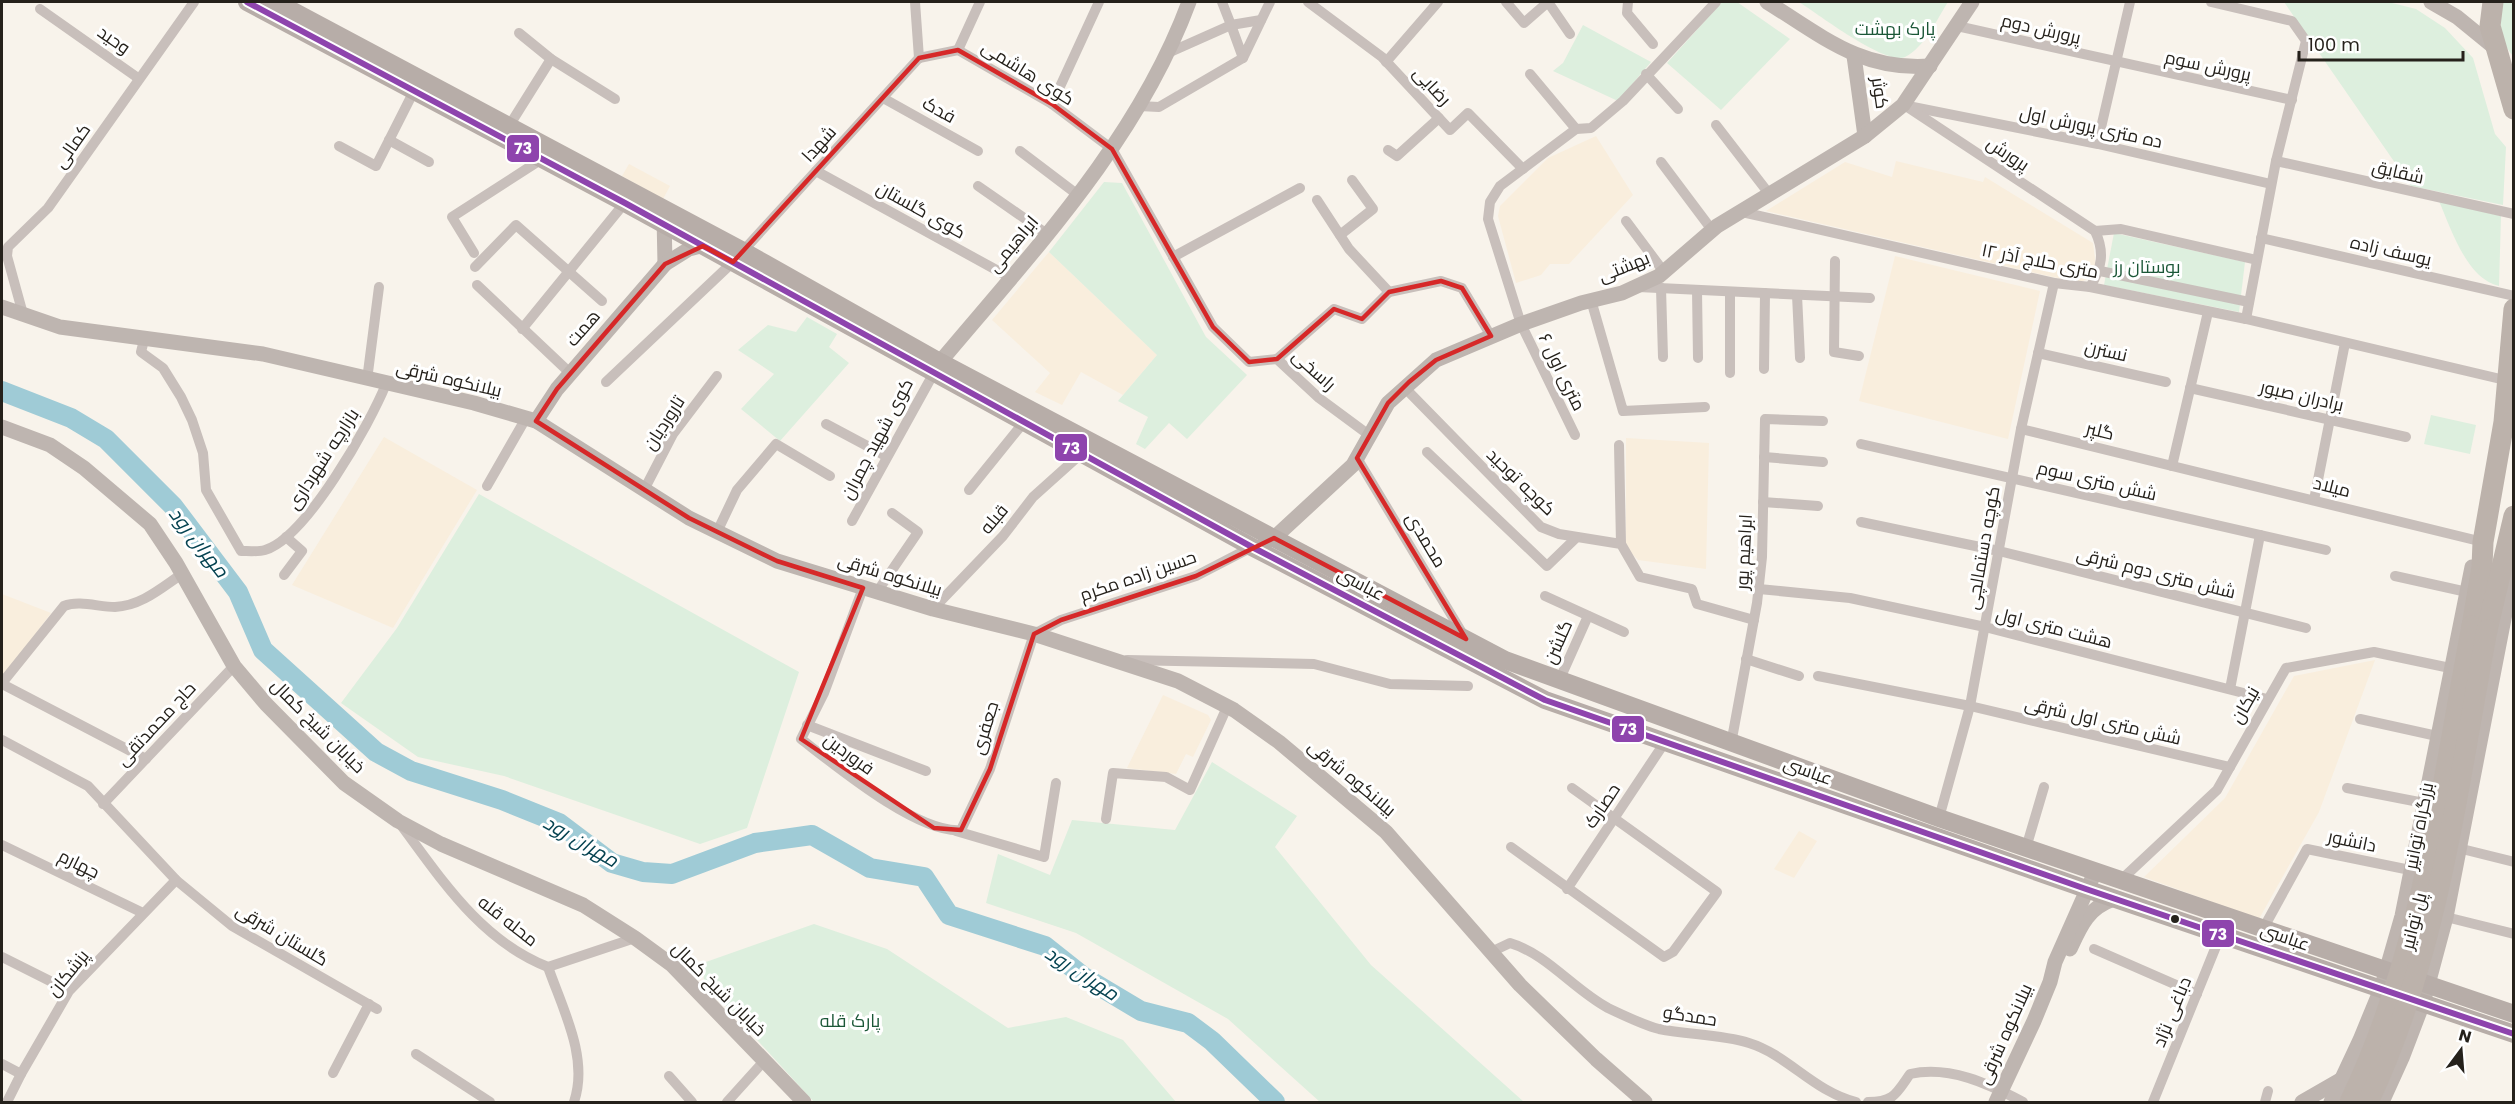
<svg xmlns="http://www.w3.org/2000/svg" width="2515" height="1104" viewBox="0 0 2515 1104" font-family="Poppins,Cairo,sans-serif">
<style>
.built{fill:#f9eedd}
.green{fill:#ddefde}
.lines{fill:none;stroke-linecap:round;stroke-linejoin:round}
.river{stroke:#9fcbd6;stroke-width:20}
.street{stroke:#c8bfbb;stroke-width:10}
.secondary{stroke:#beb5b0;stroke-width:15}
.primary{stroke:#b7ada8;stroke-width:18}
.highway{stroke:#bcb2ab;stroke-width:21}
.highway-bridge{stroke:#bcb2ab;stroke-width:21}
.bus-1-casing{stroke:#fff;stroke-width:10}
.bus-1{stroke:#8e44ad;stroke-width:6}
.marked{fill:none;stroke:#d62828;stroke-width:4.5;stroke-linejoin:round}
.bus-dot{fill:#25211b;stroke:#fff;stroke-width:2}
.labels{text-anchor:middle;stroke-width:6;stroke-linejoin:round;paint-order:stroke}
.park-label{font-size:18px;fill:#1b5737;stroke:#fff}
.street-label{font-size:18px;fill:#25211b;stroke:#fff}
.water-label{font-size:20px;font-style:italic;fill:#064351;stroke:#fff}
.line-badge{stroke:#fff;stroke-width:2}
.badge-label{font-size:16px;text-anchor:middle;font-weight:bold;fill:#fff}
</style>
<rect width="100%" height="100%" fill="#f8f3eb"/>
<g class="built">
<path d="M1596,136L1633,195L1569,264H1550L1541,275L1516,283L1498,216L1500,206L1548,158Z"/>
<path d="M1896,161L1983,182L1985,177L2093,243L2096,267L2089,278L2079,283L1766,211L1845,162L1892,177Z"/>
<path d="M629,164L670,186L663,199L622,176Z"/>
<path d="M1049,252L1157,355L1123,395L1081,372L1062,405L1035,392L1050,373L992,320Z"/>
<path d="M1895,256L2040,291L2008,439L1859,401Z"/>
<path d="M384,437L477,490L393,628L292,585Z"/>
<path d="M1626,438L1709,443L1706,569L1638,560L1626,548Z"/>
<path d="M2,594L51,613L2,679Z"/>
<path d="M2375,660L2319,812L2259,919L2144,877L2225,798L2294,676Z"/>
<path d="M1163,695L1208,715L1211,720L1193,757L1186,754L1176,774L1127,768Z"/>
<path d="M1799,831L1817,841L1794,878L1774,869Z"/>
</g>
<g class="green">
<path d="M1722,2H1737L1790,39L1721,110L1667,63Z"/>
<path d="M1799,2H1948C1937,19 1925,47 1905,57C1886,66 1818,14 1799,2Z"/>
<path d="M2284,2H2388L2416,9L2445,28L2473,58L2495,134L2506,147L2503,205L2411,186Z"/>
<path d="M2503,2H2513V56C2498,39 2499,22 2503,2Z"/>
<path d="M1583,25L1651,62L1618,101L1553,71L1563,63Z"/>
<path d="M1104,182L1122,183L1206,337L1247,375L1187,439L1169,423L1145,449L1136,444L1148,417L1118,401L1157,355L1049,252Z"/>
<path d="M2439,201L2501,216L2499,286C2467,279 2451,229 2439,201Z"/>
<path d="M2114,233L2245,262L2239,312L2104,285Z"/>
<path d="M807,317L837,334L829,347L849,363L780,441L741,409L774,374L738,350L768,325L796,332Z"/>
<path d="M2431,415L2476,425L2470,454L2424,444Z"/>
<path d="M479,494L799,672L747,828L700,844L504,776L418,757L341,703L397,628Z"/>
<path d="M1212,762L1297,816L1275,847L1371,965L1524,1102H1320L1228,1019L1076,933L986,903L998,854L1050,875L1072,820L1175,830Z"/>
<path d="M814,924L887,949L1008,1028L1066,1017L1123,1040L1176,1102H814L704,982L703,963Z"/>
</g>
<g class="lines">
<path class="river" d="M2,391L71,418L106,439L173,506L238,592L263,650L376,752L411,771L502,800L559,823L612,863L643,872L672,874L755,843L812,835L870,868L924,877L949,915L1045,946L1084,977L1141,1011L1188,1023L1212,1041L1275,1102"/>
<g class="street">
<path d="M915,2L919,58"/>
<path d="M1222,2L1231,25L1261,20"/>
<path d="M1308,2L1382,57L1450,130L1468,113L1523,169"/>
<path d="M1506,2L1524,23L1548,2"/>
<path d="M1548,2L1570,34"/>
<path d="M1628,2L1627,13L1653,44"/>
<path d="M2211,2L2292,21L2306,41L2276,161L2246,319"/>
<path d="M40,9L138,78"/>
<path d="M1957,26L2292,100"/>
<path d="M519,33L551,59L615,99"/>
<path d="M958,50L980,2"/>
<path d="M1168,53L1231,25L1243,58L1270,2"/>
<path d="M919,58L958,50L1052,104L1112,149L1213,327L1249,362L1277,359L1319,398L1369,435"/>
<path d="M1386,62L1438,2"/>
<path d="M1530,74L1576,129"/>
<path d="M1646,74L1678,109"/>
<path d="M883,98L978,151"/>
<path d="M1052,104L1099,2"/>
<path d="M1903,105L2098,144L2271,184"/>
<path d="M1139,106L1159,107L1243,58"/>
<path d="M1909,108L2095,231C2105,252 2102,268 2090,287"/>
<path d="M1716,125L1770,195"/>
<path d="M509,126L551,59"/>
<path d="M2100,132L2130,2"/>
<path d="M389,140L429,162"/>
<path d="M339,146L376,166L416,87"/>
<path d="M1388,150L1397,156L1439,118"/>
<path d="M1020,151L1078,195"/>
<path d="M2276,161L2514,214"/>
<path d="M1661,162L1712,230"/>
<path d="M816,171L1011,278"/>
<path d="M978,186L1047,234"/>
<path d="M1317,200L1349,249L1389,292"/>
<path d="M1742,212L2054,283L2090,287L2246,319L2509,381"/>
<path d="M1626,221L1664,272"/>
<path d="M2095,231L2121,229L2257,260"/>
<path d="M1340,235L1373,209L1352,180"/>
<path d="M2261,238L2514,296"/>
<path d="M474,253L452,217L545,157"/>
<path d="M1173,257L1300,188"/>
<path d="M1835,261L1834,352L1859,356"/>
<path d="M475,267L516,225L602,301"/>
<path d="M2100,271L2249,302"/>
<path d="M477,285L570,373"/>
<path d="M1638,287L1870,298"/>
<path d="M1661,288L1663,357"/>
<path d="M1697,290L1698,358"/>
<path d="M1730,292V373"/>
<path d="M1797,295L1800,358"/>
<path d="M1591,300L1623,411L1705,407"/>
<path d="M23,314L7,256L8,247L48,208L194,2"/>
<path d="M522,329L627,200"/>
<path d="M145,336L141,352L163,368L181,397L192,420L203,453L206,490L241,551C248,551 258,552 265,550C306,538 370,424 386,384"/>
<path d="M2038,353L2166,382"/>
<path d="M1277,359L1334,309L1362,319L1389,292L1441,281L1462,288L1491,336"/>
<path d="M1764,369L1765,293"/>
<path d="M367,380L379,287"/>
<path d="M606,382L733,262L919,58"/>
<path d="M1404,387L1541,527L1559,534L1621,544L1640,577L1692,589L1697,604L1754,620"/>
<path d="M2190,388L2406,437"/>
<path d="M826,424L886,456"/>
<path d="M2021,429L2483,542"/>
<path d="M1575,435L1521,324L1488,219L1490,202L1500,186L1576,129L1591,128L1623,101L1716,2"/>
<path d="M1861,444L2326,550"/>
<path d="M1619,445L1621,544"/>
<path d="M1427,452L1547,566L1577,537"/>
<path d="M1764,457L1823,462"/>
<path d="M1357,458L1464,636"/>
<path d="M2172,466L2208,312"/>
<path d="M487,486L526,418"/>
<path d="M644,490L673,434L717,376"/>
<path d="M969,490L1024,422"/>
<path d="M2314,500L2345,343"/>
<path d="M1763,502L1818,506"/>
<path d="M852,521L936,369"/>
<path d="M1861,522L1999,551L2306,628"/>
<path d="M717,532L737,490L776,444L830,476"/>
<path d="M284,575L302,551L286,537"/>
<path d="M2395,576L2467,592"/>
<path d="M863,588L824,693L801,739C836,766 918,834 961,830L990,769L1034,634L1061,620L1196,576L1252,547"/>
<path d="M1759,589L1850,598L1985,627L2267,699"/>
<path d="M877,592L918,532L892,513"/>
<path d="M1545,596L1624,632"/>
<path d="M933,609L1003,536L1033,497L1082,453"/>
<path d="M1746,659L1799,676"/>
<path d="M1127,660L1314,664L1390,684L1468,686"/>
<path d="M1818,676L1970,706L2230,767"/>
<path d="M1559,681L1588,616"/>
<path d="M2,683L64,606C79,600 99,607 115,607C141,606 161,588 182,574"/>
<path d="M2,684L146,759"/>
<path d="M2230,689L2260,535"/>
<path d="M2360,719L2437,736"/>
<path d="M807,725L926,771"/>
<path d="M2,740L88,786L176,880L232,926L377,1009"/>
<path d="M1731,744L1757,603L1762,557L1765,419L1823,421"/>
<path d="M2347,788L2424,803"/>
<path d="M103,804L234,666"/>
<path d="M1939,818L1970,706L2021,429L2054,283"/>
<path d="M1106,819L1113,773L1166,777L1190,790L1227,707"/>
<path d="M401,825C442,880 481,941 548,967L635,938"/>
<path d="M956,831L1044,857L1056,783"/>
<path d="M2,845L143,913"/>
<path d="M1511,847L1664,957L1673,952L1717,892L1572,788"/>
<path d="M2026,848L2044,787"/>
<path d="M2458,848L2514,862"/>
<path d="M2121,880L2217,790L2286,668L2374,652L2450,668"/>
<path d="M1567,889L1665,742"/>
<path d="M2446,917L2514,934"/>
<path d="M2263,929L2307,849L2410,870"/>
<path d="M2094,949L2197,994"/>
<path d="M1491,952L1510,943C1547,954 1574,990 1608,1008C1623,1015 1643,1025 1659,1029C1688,1035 1720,1034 1749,1043C1788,1055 1813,1091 1856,1102"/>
<path d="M2,957L58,985"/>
<path d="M548,967C563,1010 589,1058 574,1102"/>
<path d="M416,1054L490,1102"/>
<path d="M2,1064L21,1074"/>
<path d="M333,1073L369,1004"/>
<path d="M669,1076L692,1102"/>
<path d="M7,1102L21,1074L69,991L176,880"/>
<path d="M727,1102L764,1061"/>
<path d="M1868,1102C1894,1102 1896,1094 1910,1074C1949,1065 1989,1084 2023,1102"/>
<path d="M2153,1102L2221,934"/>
<path d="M2265,1102L2268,1091"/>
</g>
<g class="secondary">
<path d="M1767,2C1822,36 1861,71 1930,66"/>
<path d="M2431,2L2457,17L2495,48"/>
<path d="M1854,56L1865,136"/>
<path d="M664,216L665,264"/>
<path d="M2,307L60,327L263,354L474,403L536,421L689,518L777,561L933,609L1034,634L1178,681L1234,710L1279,742L1386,832L1520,985L1596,1059L1645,1102"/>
<path d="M940,362C1034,250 1138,140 1189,2"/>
<path d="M536,421L557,389L665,264L689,249L708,244"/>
<path d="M2,427L50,445L84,468L150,524L176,563L234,666L266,704L344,783L398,821L441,844L583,905L635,938L672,965L804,1102"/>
<path d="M1265,542L1274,538L1353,465L1388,403L1436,360L1521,324L1581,303L1622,293L1659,276L1717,226L1865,136L1903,105L1972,2"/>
<path d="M2070,949C2081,925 2088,908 2114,899"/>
<path d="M1996,1102L2034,1021L2050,982L2055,962L2095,872"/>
<path d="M2302,1102L2342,1079"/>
<path d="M2331,1102L2360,1040L2381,989L2402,916L2472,567"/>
<path d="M2382,1102L2402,1058L2423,1003L2446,917L2510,588L2508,562"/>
</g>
<g class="primary">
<path d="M247,2L625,203L1252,547L1545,700L2086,889L2514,1034"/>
<path d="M276,2L743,251L940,362L1505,660L1939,818L2514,1014"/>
</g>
<g class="highway">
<path d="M2493,2L2490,26L2514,109"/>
<path d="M2472,626L2482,567L2483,542L2504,422L2514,309"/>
<path d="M2487,630L2514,516"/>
</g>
<g class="highway-bridge">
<path d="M2350,1102C2422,953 2441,788 2472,626"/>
<path d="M2368,1102C2438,955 2457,789 2487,630"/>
</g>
<defs>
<path id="bus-1" d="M247,2L625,203L1252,547L1545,700L2086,889L2514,1034"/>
</defs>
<use href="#bus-1" class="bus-1-casing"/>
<use href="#bus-1" class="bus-1"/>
</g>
<path class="marked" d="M958,50L1052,104L1112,149L1213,327L1249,362L1277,359L1334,309L1362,319L1389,292L1441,281L1462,288L1491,336L1436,360L1409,382L1388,403L1357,458L1466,639L1274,538L1196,576L1061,620L1034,634L990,769L961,830L934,828L801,739L863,588L777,561L689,518L536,421L557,389L665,264L703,246L733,262L919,58Z"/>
<circle class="bus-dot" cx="2175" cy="919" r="5"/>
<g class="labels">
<g class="park-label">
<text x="1895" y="35">پارک بهشت</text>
<text x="2147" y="273">بوستان رز</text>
<text x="850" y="1027">پارک قله</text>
</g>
<g class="street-label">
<text transform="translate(2041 29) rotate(13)" y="6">پرورش دوم</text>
<text transform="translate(114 40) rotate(35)" y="6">وحید</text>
<text transform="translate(2208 66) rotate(12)" y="6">پرورش سوم</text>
<text transform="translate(1028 73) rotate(32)" y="6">کوی هاشمی</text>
<text transform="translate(1432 86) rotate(47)" y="6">رضایی</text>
<text transform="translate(1880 93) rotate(82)" y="6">کوثر</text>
<text transform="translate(939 110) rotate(29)" y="6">فدک</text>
<text transform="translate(2091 127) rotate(12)" y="6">ده متری پرورش اول</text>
<text transform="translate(819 144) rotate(-48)" y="6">شهدا</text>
<text transform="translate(72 146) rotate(-55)" y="6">کمالی</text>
<text transform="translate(2008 154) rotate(34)" y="6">پرورش</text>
<text transform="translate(2398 172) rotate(13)" y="6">شقایق</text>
<text transform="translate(921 210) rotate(29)" y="6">کوی گلستان</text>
<text transform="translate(1013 244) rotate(-50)" y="6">ابراهیمی</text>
<text transform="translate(2391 251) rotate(13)" y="6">یوسف زاده</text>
<text transform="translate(2040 261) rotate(11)" y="6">۱۲ متری حلاج آذر</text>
<text transform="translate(1624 267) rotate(-22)" y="6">بهشتی</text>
<text transform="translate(583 328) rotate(-49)" y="6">همت</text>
<text transform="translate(2106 351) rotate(13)" y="6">نسترن</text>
<text transform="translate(1314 370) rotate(42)" y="6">راسخی</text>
<text transform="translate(1562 372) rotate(64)" y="6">۶ متری اول</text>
<text transform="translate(449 379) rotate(13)" y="6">بیلانکوه شرقی</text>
<text transform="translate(2302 396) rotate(13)" y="6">برادران صبور</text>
<text transform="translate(664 423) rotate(-57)" y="6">تاروردیان</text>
<text transform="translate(2100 431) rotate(14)" y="6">گلپر</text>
<text transform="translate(877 439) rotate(-62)" y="6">کوی شهید چمران</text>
<text transform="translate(323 459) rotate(-57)" y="6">بازارچه شهرداری</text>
<text transform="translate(2097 481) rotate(13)" y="6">شش متری سوم</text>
<text transform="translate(1521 482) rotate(44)" y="6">کوچه توحید</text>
<text transform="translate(2332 487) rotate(14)" y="6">میلاد</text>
<text transform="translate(994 519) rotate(-50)" y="6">قبله</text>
<text transform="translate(1426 540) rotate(59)" y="6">محمدی</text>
<text transform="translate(1983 548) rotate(-80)" y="6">کوچه دستمالچی</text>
<text transform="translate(1744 552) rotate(-87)" y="6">ابراهیم پور</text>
<text transform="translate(2156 573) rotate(14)" y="6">شش متری دوم شرقی</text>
<text transform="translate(890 575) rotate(17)" y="6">بیلانکوه شرقی</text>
<text transform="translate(1138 576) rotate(-19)" y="6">حسین زاده مکرم</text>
<text transform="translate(1361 584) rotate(28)" y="6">عباسى</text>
<text transform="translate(2054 628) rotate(14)" y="6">هشت متری اول</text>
<text transform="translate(1558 642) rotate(-66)" y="6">گلشن</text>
<text transform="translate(2245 705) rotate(-60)" y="6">نیکان</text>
<text transform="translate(2103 721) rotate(13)" y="6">شش متری اول شرقی</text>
<text transform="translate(156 724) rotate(-47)" y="6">حاج محمدتقی</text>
<text transform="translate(318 726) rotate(45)" y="6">خیابان شیخ کمال</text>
<text transform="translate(985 728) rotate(-73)" y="6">جعفری</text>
<text transform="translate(849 754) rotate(36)" y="6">فروردین</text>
<text transform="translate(1808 771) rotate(20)" y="6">عباسى</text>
<text transform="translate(1352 778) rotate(40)" y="6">بیلانکوه شرقی</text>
<text transform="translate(1602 806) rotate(-56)" y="6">حصارک</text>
<text transform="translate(2419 826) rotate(-79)" y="6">بزرگراه توانیر</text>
<text transform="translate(2352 841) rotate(12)" y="6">دانشور</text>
<text transform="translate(79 864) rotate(26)" y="6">چهارم</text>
<text transform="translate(508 921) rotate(38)" y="6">محله قله</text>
<text transform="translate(2414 921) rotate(-76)" y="6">پل توانیر</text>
<text transform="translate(282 935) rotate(31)" y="6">گلستان شرقی</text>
<text transform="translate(2285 937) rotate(19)" y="6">عباسى</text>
<text transform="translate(68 973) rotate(-51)" y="6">پزشکان</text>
<text transform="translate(719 989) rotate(45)" y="6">خیابان شیخ کمال</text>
<text transform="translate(2172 1012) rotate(-68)" y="6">دباغی نژاد</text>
<text transform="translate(1690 1016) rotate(9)" y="6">حمدگو</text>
<text transform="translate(2005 1034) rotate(-66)" y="6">بیلانکوه شرقی</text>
</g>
<g class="water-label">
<text transform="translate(199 542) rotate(52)" y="7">مهران رود</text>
<text transform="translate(581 841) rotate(30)" y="7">مهران رود</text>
<text transform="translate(1082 973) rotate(33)" y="7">مهران رود</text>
</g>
</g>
<g class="line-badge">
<rect x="506" y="134" width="34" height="29" rx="6" fill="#8e44ad"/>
<rect x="1054" y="433" width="34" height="29" rx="6" fill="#8e44ad"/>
<rect x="1611" y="715" width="34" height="28" rx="6" fill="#8e44ad"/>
<rect x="2201" y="919" width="34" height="29" rx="6" fill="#8e44ad"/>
</g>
<g class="badge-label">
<text x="523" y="154">73</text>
<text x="1071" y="454">73</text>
<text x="1628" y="735">73</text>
<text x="2218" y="940">73</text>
</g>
<rect width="2515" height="1104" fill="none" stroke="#25211b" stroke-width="6"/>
<g transform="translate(2461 1050) rotate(16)" stroke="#ffffff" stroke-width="4.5" paint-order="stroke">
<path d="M0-4.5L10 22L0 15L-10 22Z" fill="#25211b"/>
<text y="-9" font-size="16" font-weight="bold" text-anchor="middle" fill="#25211b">N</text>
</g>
<path d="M2299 51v9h164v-9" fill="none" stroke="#25211b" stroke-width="3"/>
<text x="2308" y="51" font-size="18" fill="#25211b" stroke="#ffffff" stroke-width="4.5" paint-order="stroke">100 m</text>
</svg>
